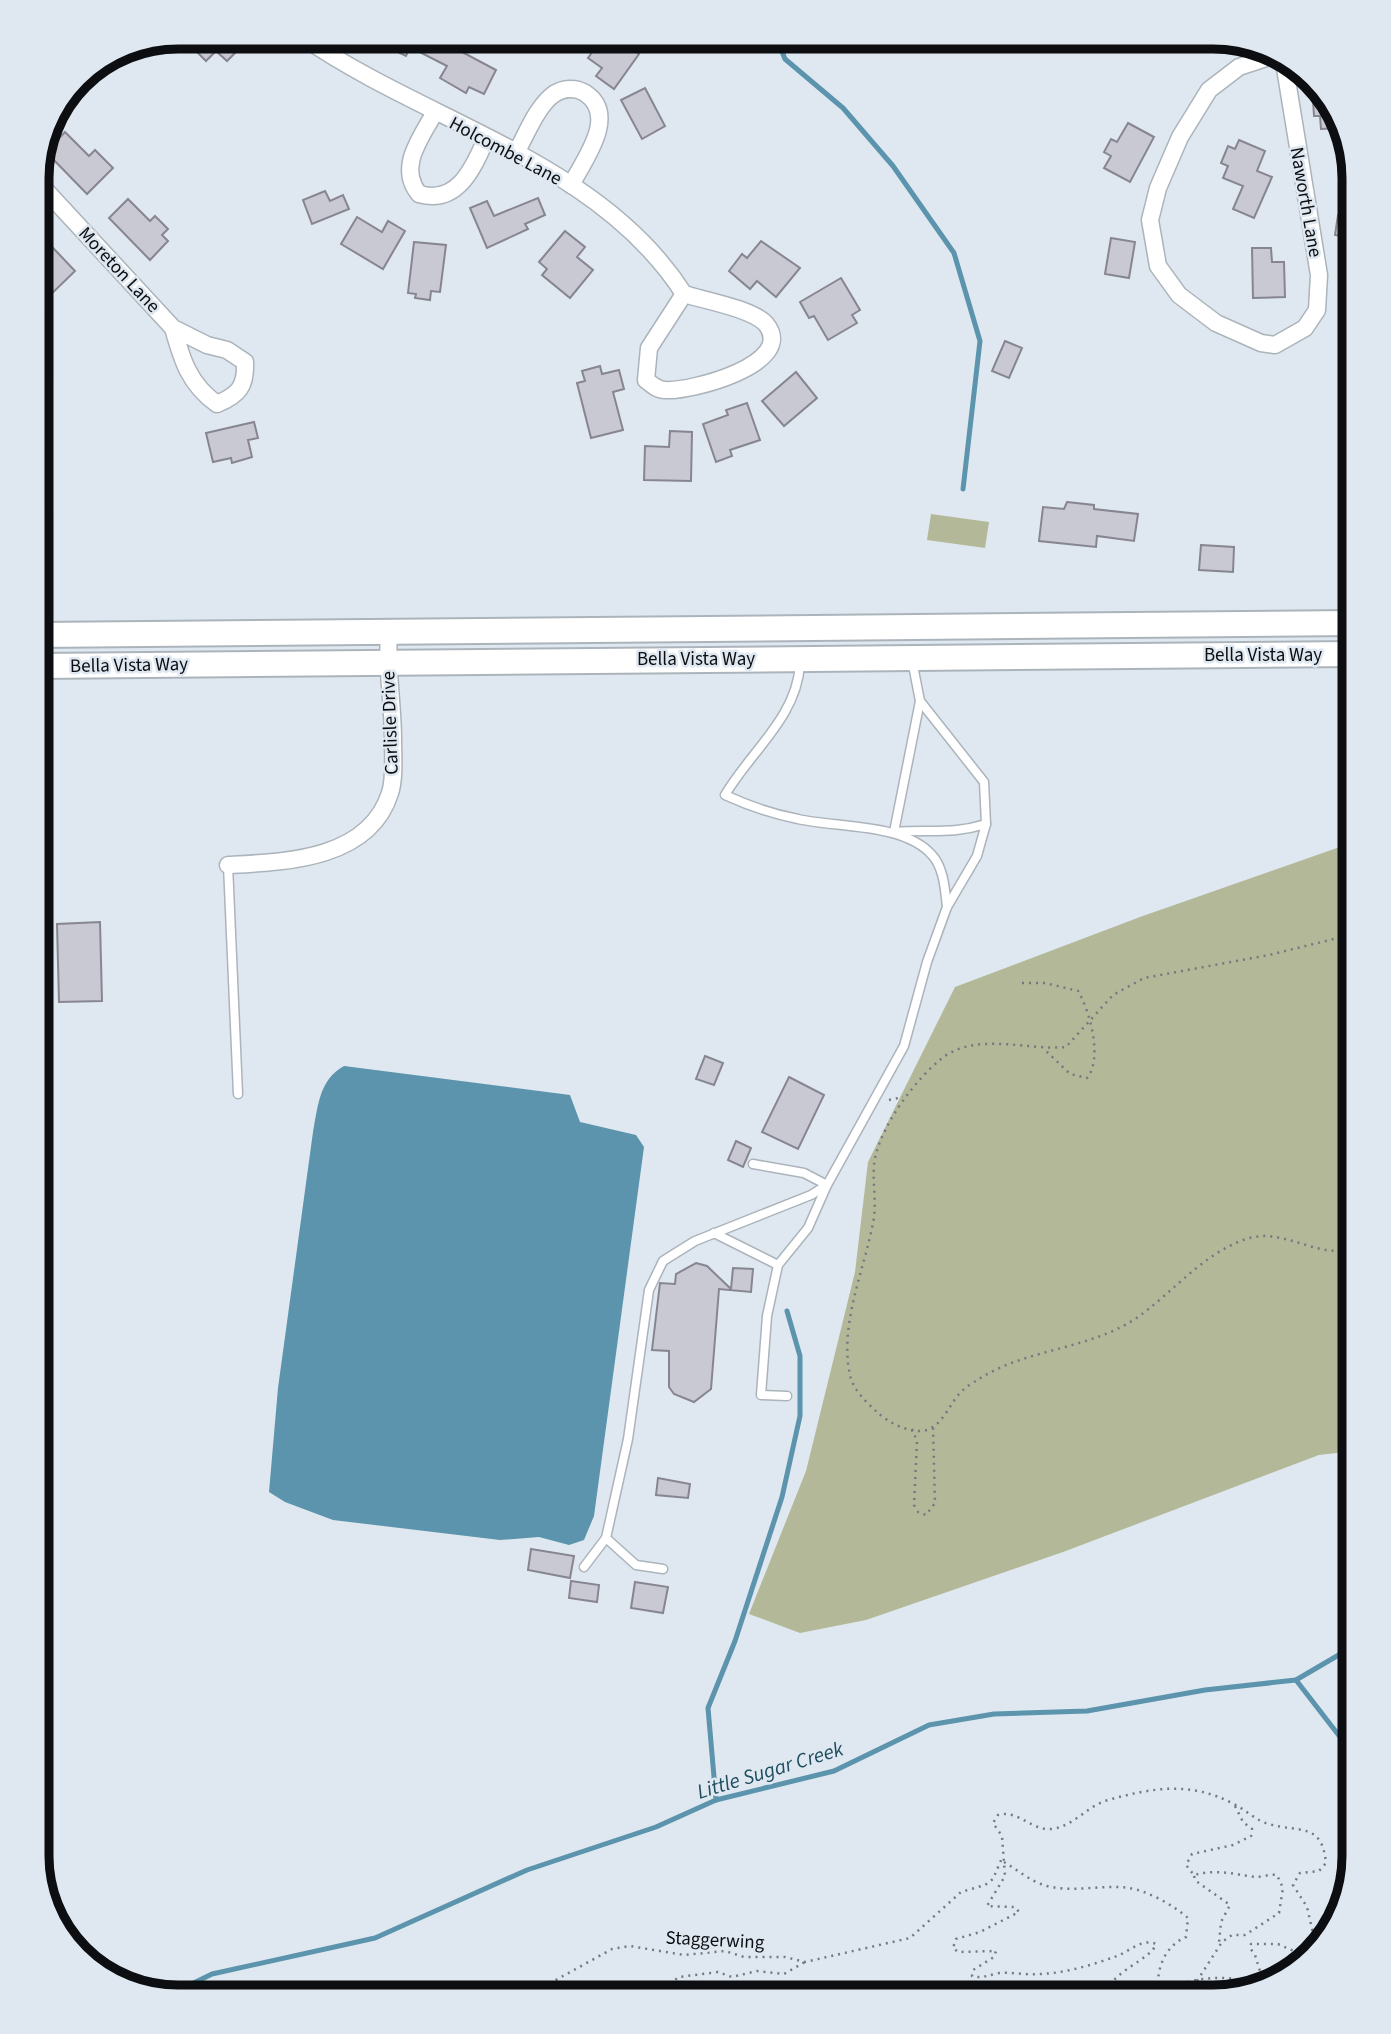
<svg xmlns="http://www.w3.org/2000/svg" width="1391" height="2034" viewBox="0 0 1391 2034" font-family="'Source Sans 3',sans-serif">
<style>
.green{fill:#b3b998}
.water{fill:#5b94ac}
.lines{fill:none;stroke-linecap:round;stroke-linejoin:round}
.stream{stroke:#5b94ac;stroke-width:5}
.building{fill:#c9c9d3;stroke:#878690;stroke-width:2}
.lane-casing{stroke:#acb4bb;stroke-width:11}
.street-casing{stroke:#acb4bb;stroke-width:19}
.primary-casing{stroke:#acb4bb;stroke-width:28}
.path{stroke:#74797f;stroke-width:2.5;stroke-dasharray:2 5;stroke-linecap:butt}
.lane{stroke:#fff;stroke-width:8}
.street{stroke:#fff;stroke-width:16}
.primary{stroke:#fff;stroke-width:24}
.labels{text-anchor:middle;stroke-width:5;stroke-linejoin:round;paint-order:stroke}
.street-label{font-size:19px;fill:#0c0e11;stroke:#dfe8f0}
.water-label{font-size:21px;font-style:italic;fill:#1d4d5f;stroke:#dfe8f0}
.rim{fill:none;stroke:#0c0e11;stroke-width:9}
</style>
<rect width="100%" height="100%" fill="#dfe8f0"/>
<g class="green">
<path d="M931,514L989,522L985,548L927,540Z"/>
<path d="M1354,842V1451L1319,1455L1063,1552L866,1620L800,1633L749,1614L806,1471L855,1272L868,1162L955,987L1140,917Z"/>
</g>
<path class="water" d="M344,1066L570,1095L580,1122L636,1135L644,1147L594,1516L584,1540L569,1545L539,1537L500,1540L333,1520L285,1502L269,1492L278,1388L313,1132C318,1106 319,1080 344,1066Z"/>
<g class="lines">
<g class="stream">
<path d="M776,37L785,59L843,108L893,166L954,253L980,341L963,489"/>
<path d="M1296,1680L1354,1755"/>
<path d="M716,1800L708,1708L735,1641L782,1497L800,1416V1356L787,1311"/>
<path d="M167,1996L212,1974L375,1938L527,1870L656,1827L716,1800L834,1771L929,1725L994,1714L1087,1711L1205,1690L1296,1680L1354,1646"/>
</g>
</g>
<g class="building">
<path d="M182,37H233L242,46L227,61L216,51L206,61Z"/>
<path d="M390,37H434L496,70L484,94L469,87L466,93L440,78L447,66L410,47L406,56L389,48L394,39Z"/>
<path d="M603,37H626L634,43L630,48L639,54L614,89L596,76L602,68L588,58Z"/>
<path d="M1312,84L1335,108L1341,128L1321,129L1320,116H1314Z"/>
<path d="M645,88L665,126L642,139L621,100Z"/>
<path d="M1128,123L1154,137L1130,182L1104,168L1111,156L1104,152L1111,139L1117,142Z"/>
<path d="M65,132L89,156L95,150L113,168L87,194L46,152Z"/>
<path d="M1239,140L1265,151L1257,171L1272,177L1254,218L1233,209L1243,186L1223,178L1228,166L1221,163L1228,146L1235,149Z"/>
<path d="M325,191L330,201L343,195L349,209L312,224L303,200Z"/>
<path d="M538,198L545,215L525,224L528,229L487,248L470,208L487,201L494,216Z"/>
<path d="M128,199L150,221L155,216L168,229L162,235L168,241L150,260L109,218Z"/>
<path d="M1338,215L1354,217V238L1335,235Z"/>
<path d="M357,217L382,232L388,221L405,231L383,269L341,244Z"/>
<path d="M37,231L75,271L37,308Z"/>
<path d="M565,231L585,247L577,257L593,270L570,298L542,275L547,269L539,262Z"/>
<path d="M1111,238L1135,242L1129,278L1105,274Z"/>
<path d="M761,241L800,268L776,297L757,281L750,289L729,271L742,254L747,258Z"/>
<path d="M414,242L446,245L440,292L431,291L430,300L415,298L416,294L408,293Z"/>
<path d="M1252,248H1271L1272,262H1284L1285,297L1253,298Z"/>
<path d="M841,278L860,310L852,315L857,323L828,340L814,316L809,318L800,302Z"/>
<path d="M1005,341L1022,348L1009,378L992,371Z"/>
<path d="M600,366L602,374L619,370L624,389L613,392L623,430L591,438L577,383L585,381L582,371Z"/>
<path d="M796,372L817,398L784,426L762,401Z"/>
<path d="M747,403L760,440L730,450L732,456L716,462L703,424L728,415L726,410Z"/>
<path d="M254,422L258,438L248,440L252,457L232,463L231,458L213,462L206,433Z"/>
<path d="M670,431L692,432L691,481L644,480L645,446L669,447Z"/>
<path d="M1067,502L1094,505V509L1138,514L1134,541L1097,536L1096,547L1039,541L1043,507L1064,509Z"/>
<path d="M1201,545L1234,547L1233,572L1199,570Z"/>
<path d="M100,922L102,1001L59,1002L57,924Z"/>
<path d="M705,1056L723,1063L714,1085L696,1079Z"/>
<path d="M789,1077L824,1095L798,1149L762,1132Z"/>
<path d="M736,1141L751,1148L743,1167L728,1160Z"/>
<path d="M696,1263L707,1266L731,1289L733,1268L753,1269L751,1292L719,1289L711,1389L694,1402L674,1394L669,1387V1351L652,1350L660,1283L675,1284L676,1274Z"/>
<path d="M658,1478L690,1484L688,1498L656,1495Z"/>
<path d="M531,1549L574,1556L570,1578L528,1570Z"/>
<path d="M571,1581L599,1585L597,1602L569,1598Z"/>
<path d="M635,1582L668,1587L663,1613L631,1608Z"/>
</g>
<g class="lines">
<defs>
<g id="lane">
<path d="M800,664C797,717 751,751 725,795C749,806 772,814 798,819C837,828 904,823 932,855C944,868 945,890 947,907"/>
<path d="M920,701L894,832C930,829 950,835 986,824"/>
<path d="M228,865L238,1094"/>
<path d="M753,1164L804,1173L827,1185L808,1228L778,1265L767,1316L761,1395L787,1396"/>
<path d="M714,1233L778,1265"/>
<path d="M584,1567L606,1538"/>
<path d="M663,1569L636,1565L606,1538L628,1439L649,1290L663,1261L695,1241L811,1195L827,1185L904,1046L927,962L947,907L977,856L986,824L984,782L920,701L912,660"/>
</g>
<g id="street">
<path d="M303,37C427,123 599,161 684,294"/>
<path d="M1278,54L1239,67L1209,90L1180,137L1158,188L1150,220L1158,266L1179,295L1216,323L1261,343L1275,345L1305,328L1317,310L1319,275L1283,56"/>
<path d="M59,105L113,55"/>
<path d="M435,112C421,138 397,167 419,194C457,205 473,169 486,139"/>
<path d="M516,153C526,135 537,106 554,94C563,88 576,87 585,93C619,115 584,160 571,185"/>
<path d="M37,181L173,328L207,345L227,350L245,362C246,386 239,395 217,404C189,384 182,360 173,328"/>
<path d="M684,294C703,300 753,309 766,324C798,364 690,392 665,390C657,390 651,384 646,380L649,348Z"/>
<path d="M228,865C285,862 369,860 390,793C395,778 393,755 393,740C393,703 386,668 389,632"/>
</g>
<g id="primary">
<path d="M37,635L1354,623"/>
<path d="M37,666L1354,654"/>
</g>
</defs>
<use href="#lane" class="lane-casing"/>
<use href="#street" class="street-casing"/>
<use href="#primary" class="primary-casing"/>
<g class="path">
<path d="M1022,983H1045L1078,991C1090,1011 1103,1059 1087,1078L1070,1074L1044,1049"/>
<path d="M889,1100L903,1097"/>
<path d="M1354,1247C1320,1262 1285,1226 1246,1239C1204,1253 1173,1292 1138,1317C1090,1350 1027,1348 979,1379C974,1382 967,1386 962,1391C949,1403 942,1430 921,1431C907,1432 888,1422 878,1413C867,1403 853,1390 850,1375C839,1326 864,1270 873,1223C878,1201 870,1175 876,1154C884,1122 916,1079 941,1059C975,1031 1028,1051 1066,1047L1113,995L1144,978L1269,955L1354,934"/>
<path d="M912,1429L917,1441L914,1505L918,1512L926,1515L935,1503L933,1427"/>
<path d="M1004,1862C1018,1870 1031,1882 1047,1886C1075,1893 1102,1884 1129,1888C1148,1891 1173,1905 1188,1918L1186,1937C1163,1947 1155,1972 1159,1995"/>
<path d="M1194,1876L1196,1881L1230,1905L1221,1922L1219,1943"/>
<path d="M1197,1981L1222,1942L1232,1935H1245L1279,1913L1283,1888L1277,1875C1270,1874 1262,1877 1255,1877C1234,1874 1215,1869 1194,1875L1186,1865L1192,1854L1233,1845L1251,1836L1252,1829L1243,1822L1234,1804"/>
<path d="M1264,1984L1255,1955L1250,1948L1251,1944H1278L1305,1956"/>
<path d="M525,1997L612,1949L630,1946L684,1955L725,1951L744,1957H785L805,1962L910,1938L961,1892L985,1885L993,1879L1002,1858"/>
<path d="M638,1997L657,1993L679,1977L718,1972L732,1977L757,1971L784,1974L805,1962"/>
<path d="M1103,1997C1112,1970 1151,1960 1156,1944C1142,1938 1130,1951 1117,1956C1092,1965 1063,1974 1037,1974C1024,1975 1011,1972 999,1973C989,1975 981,1979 972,1976L973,1970L994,1957L996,1951L958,1952L953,1948L956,1939L980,1932L1019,1912L1015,1907L987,1906L1005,1876L1002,1836L993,1823L998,1815C1018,1809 1031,1831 1052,1829C1074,1826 1087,1806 1108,1800C1152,1788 1189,1781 1232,1803C1245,1809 1256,1821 1269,1824C1300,1833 1322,1822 1326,1863L1319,1871L1300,1873L1293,1885L1307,1907L1316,1946"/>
<path d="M1122,1997H1156"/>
<path d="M1156,1997C1188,1975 1225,1974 1261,1984"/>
</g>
<use href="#lane" class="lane"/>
<use href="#street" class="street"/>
<use href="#primary" class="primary"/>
</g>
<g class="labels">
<g class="street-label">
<text transform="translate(506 150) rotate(28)" y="7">Holcombe Lane</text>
<text transform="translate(1307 202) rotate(80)" y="7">Naworth Lane</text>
<text transform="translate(120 269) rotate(47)" y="7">Moreton Lane</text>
<text x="1263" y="661">Bella Vista Way</text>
<text x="696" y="665">Bella Vista Way</text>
<text transform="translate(129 664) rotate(-1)" y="7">Bella Vista Way</text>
<text transform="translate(389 723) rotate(-92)" y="7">Carlisle Drive</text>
<text transform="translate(715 1939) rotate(3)" y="7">Staggerwing</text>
</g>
<g class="water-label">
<text transform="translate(770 1770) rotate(-17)" y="7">Little Sugar Creek</text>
</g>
</g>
<path d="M0 0H1391V2034H0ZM178 49H1213A129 129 0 0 1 1342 178V1856A129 129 0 0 1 1213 1985H178A129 129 0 0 1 49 1856V178A129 129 0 0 1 178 49Z" fill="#dfe8f0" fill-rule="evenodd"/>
<path class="rim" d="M178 49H1213A129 129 0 0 1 1342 178V1856A129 129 0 0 1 1213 1985H178A129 129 0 0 1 49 1856V178A129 129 0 0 1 178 49Z"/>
</svg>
